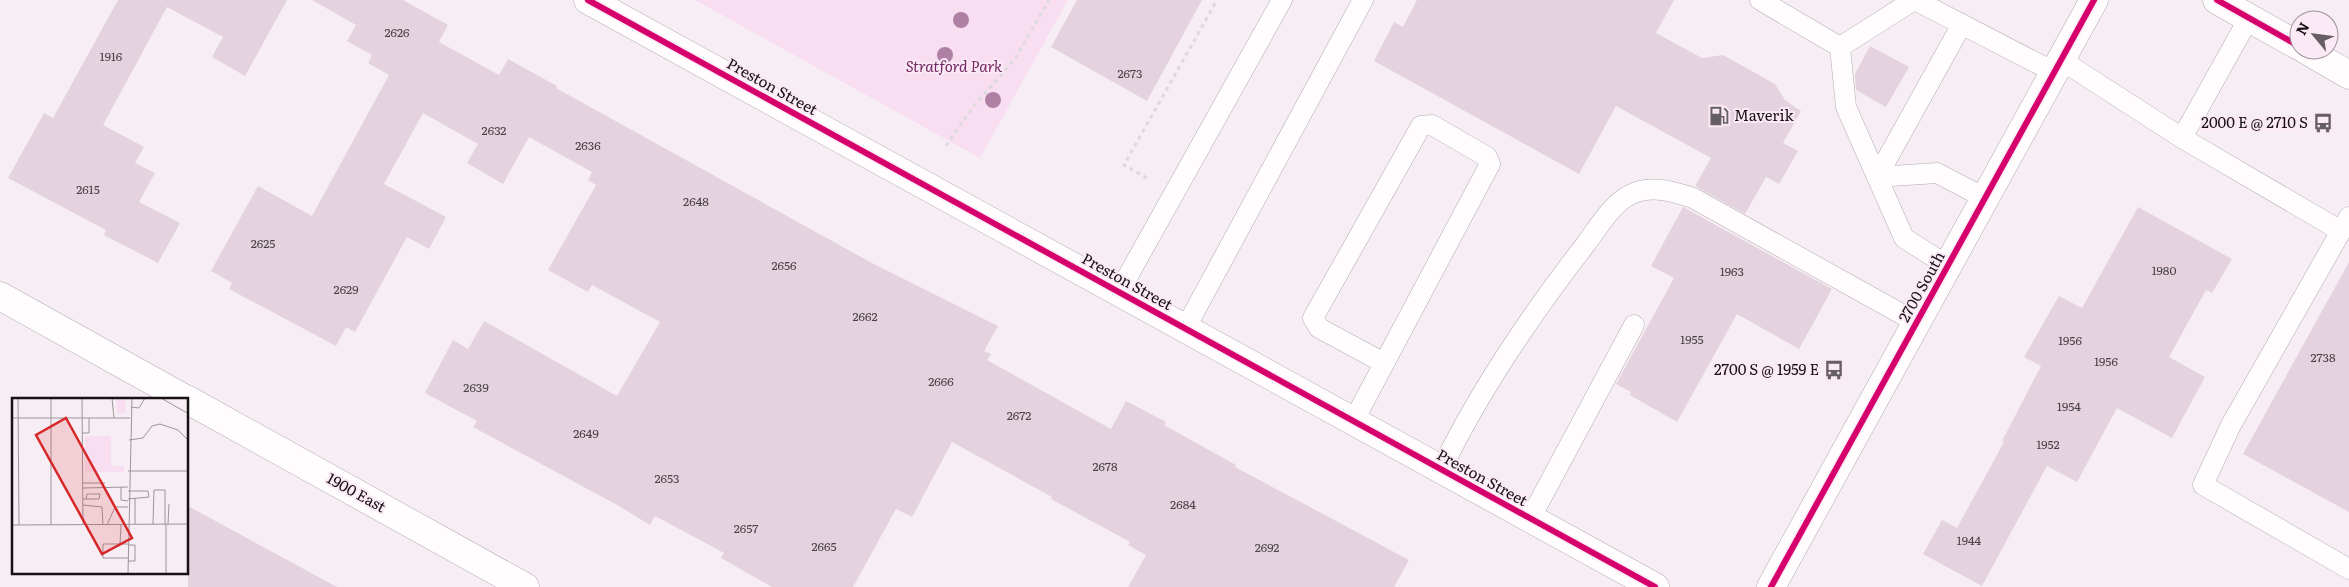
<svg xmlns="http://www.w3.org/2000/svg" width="2349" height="587" viewBox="0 0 2349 587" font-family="Literata,serif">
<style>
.green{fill:#f8def0}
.building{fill:#e4d3df}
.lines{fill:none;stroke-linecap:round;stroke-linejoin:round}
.service-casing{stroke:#b3acb1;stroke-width:21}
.minor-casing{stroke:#b3acb1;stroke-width:29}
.tertiary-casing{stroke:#b3acb1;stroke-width:29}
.path{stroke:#dedadc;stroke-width:3;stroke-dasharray:4 4;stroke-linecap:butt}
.service{stroke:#fefcfd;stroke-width:20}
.minor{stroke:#fefcfd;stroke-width:28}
.tertiary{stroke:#fefcfd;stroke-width:28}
.cycleway-casing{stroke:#fbe9f5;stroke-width:9}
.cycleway{stroke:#d6006c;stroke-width:6}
.tree{fill:#ae81a4}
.labels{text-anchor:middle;stroke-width:4;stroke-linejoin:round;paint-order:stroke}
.number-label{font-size:12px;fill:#4b4248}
.park-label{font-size:15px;font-style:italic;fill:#732962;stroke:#fbe9f5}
.street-label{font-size:15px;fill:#171115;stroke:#fbe9f5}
.poi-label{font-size:15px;fill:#171115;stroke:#fbe9f5;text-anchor:end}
.inset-road{fill:none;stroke:#9d959b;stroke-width:1}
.view{fill:#d62828;fill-opacity:0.15;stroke:#d62828;stroke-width:2.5}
.inset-edge{fill:none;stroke:#171115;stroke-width:2.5}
</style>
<rect width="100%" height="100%" fill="#f7edf4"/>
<path class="green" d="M695,0H1068L980,158Z"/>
<g class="building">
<path d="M118,0H287L245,76L212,57L223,37L167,7L103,125L144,147L135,163L155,173L139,202L180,223L158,263L104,235L106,230L8,178L44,113L53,118Z"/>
<path d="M312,0H403L448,25L439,42L499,75L508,59L557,86L556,88L870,262L998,326L984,351L991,354L987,360L1111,429L1126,401L1166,422L1164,425L1236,465L1235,467L1409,560L1394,587H1128L1146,555L1128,545L1130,542L1051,499L1052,497L952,442L912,517L896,509L853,587H772L721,558L724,553L655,516L650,525L619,506L473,427L477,421L425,393L453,340L468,349L484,321L617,396L660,322L592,285L588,292L548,270L596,185L588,180L592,172L529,137L503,184L467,163L478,144L423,113L384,184L446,217L429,249L407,237L355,332L346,327L336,346L229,289L232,283L211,271L258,186L312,216L389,75L368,63L372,55L347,41L356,25Z"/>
<path d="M1077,0H1202L1147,101L1051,47Z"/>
<path d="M1417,0H1674L1656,33L1702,58L1723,55L1775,84L1785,100L1801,111L1783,143L1798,151L1779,184L1766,177L1745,214L1695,186L1711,158L1616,106L1579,174L1374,61L1394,22L1403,27Z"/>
<path d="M1870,46L1909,67L1886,107L1856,90L1855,74Z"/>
<path d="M1683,207L1832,289L1799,349L1737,314L1677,422L1630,395L1631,392L1616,384L1674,278L1651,266Z"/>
<path d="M2138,207L2232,259L2212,293L2206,290L2169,357L2205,377L2172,438L2117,408L2077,482L2047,466L1982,586L1923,554L1942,520L1957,528L2004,442L2002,441L2041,366L2024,357L2059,296L2082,308Z"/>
<path d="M2349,262V512L2243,454Z"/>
<path d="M188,506L337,587H188Z"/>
</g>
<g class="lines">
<defs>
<g id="service">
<path d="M1760,0L1840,47L1846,107L1904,238L1948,266"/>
<path d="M1915,0L2054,72"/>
<path d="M1962,24L1877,177L1937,173L1985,198"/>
<path d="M1840,47L1914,0"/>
<path d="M2061,60L2182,138L2341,231"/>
<path d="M2182,138L2249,18"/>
<path d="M2349,217L2231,425L2203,485L2349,569"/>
<path d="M1119,292L1282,0"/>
<path d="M1185,329L1363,0"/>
<path d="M1353,422L1490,164L1487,157L1432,125L1421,126L1313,318L1319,328L1384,363"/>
<path d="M1441,470C1480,389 1530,316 1585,245C1598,228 1613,201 1634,193C1653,185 1675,192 1693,198L1916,322"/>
<path d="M1530,519L1634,325"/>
</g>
<g id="minor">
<path d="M588,0L1655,587"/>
<path d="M0,296L187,400"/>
<path d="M188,400L525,587"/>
</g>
<g id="tertiary">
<path d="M2217,0L2299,46"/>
<path d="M2306,50L2349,75"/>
<path d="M1771,587L2094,0"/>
</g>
</defs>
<use href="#service" class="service-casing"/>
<use href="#minor" class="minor-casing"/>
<use href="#tertiary" class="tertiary-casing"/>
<g class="path">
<path d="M946,146L973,107L1015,59L1049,0"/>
<path d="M1147,178L1124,165L1217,0"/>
</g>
<use href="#service" class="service"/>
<use href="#minor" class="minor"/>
<use href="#tertiary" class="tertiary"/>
<defs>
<g id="cycleway">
<path d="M588,0L1655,587"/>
<path d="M2217,0L2299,46"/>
<path d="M1771,587L2094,0"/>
</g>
</defs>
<use href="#cycleway" class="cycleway-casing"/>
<use href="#cycleway" class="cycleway"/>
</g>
<g class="tree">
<circle cx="961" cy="20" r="8"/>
<circle cx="945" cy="55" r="8"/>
<circle cx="993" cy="100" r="8"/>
</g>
<defs>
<symbol id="fuel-bare" viewBox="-9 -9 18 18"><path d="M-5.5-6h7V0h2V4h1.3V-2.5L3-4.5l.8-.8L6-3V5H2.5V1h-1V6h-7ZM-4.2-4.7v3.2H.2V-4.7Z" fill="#655e63" stroke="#fbe9f5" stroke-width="2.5" paint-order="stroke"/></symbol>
<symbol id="bus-bare" viewBox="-9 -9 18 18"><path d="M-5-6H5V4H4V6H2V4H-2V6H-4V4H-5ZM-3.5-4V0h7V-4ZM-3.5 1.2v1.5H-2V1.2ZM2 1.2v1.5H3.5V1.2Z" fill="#655e63" stroke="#fbe9f5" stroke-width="2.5" paint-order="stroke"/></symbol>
</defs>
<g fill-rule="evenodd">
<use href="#fuel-bare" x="1705" y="102" width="28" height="28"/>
<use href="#bus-bare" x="2309" y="109" width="28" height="28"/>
<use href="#bus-bare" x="1820" y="356" width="28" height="28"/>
</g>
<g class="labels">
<g class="number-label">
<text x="397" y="37">2626</text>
<text x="111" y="61">1916</text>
<text x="1130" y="78">2673</text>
<text x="494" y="135">2632</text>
<text x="588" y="150">2636</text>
<text x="88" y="194">2615</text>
<text x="696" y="206">2648</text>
<text x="263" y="248">2625</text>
<text x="784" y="270">2656</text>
<text x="2164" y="275">1980</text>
<text x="1732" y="276">1963</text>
<text x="346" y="294">2629</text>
<text x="865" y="321">2662</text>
<text x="1692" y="344">1955</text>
<text x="2070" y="345">1956</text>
<text x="2323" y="362">2738</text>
<text x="2106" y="366">1956</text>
<text x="941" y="386">2666</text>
<text x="476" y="392">2639</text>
<text x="2069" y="411">1954</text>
<text x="1019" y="420">2672</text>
<text x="586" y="438">2649</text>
<text x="2048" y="449">1952</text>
<text x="1105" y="471">2678</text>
<text x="667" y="483">2653</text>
<text x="1183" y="509">2684</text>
<text x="746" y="533">2657</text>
<text x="1969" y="545">1944</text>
<text x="824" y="551">2665</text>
<text x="1267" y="552">2692</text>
</g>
<g class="park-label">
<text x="954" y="72">Stratford Park</text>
</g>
<g class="street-label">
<text transform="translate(772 87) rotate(29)" y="5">Preston Street</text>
<text transform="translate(1127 282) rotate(29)" y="5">Preston Street</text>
<text transform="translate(1922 287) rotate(-61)" y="5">2700 South</text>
<text transform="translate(1482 478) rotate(29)" y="5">Preston Street</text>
<text transform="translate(356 493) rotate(29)" y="5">1900 East</text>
</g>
<g class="poi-label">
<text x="1734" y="121" text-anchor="start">Maverik</text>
<text x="2308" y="128">2000 E @ 2710 S</text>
<text x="1819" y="375">2700 S @ 1959 E</text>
</g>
</g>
<g transform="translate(12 398)">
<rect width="176" height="176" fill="#f7edf4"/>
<path d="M104,0H113L114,15L105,16ZM73,38H99V68H112V74H73Z" fill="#f8def0"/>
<path class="inset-road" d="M6,0L7,127M39,0V127M70,0L71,127M100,0L102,20M149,0L177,16M119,9L127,10L133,0M0,20H118M70,35H77V20M117,42L131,40L140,28L148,26L166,32L177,43M116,73H177M71,85H93M109,89V102L116,103M71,90L116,89M116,93H136L137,99L116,101M71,101H87L88,96H75L74,101M71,107L90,109L91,127M123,126V100M141,126L142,92H153V126M154,126V176M156,126L157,106M0,127L177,126M95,127L103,109H116M108,146L109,127M116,160H91V146H116M116,163H123V147H116M116,176L120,0"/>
<path class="view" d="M54,20L120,140L90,156L24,37Z"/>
<rect width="176" height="176" class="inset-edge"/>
</g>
<g transform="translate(2314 35) rotate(299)"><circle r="24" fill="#fbe9f5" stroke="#a0939b"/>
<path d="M0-4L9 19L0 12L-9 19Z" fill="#655e63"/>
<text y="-8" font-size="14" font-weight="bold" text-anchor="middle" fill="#171115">N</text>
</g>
</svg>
